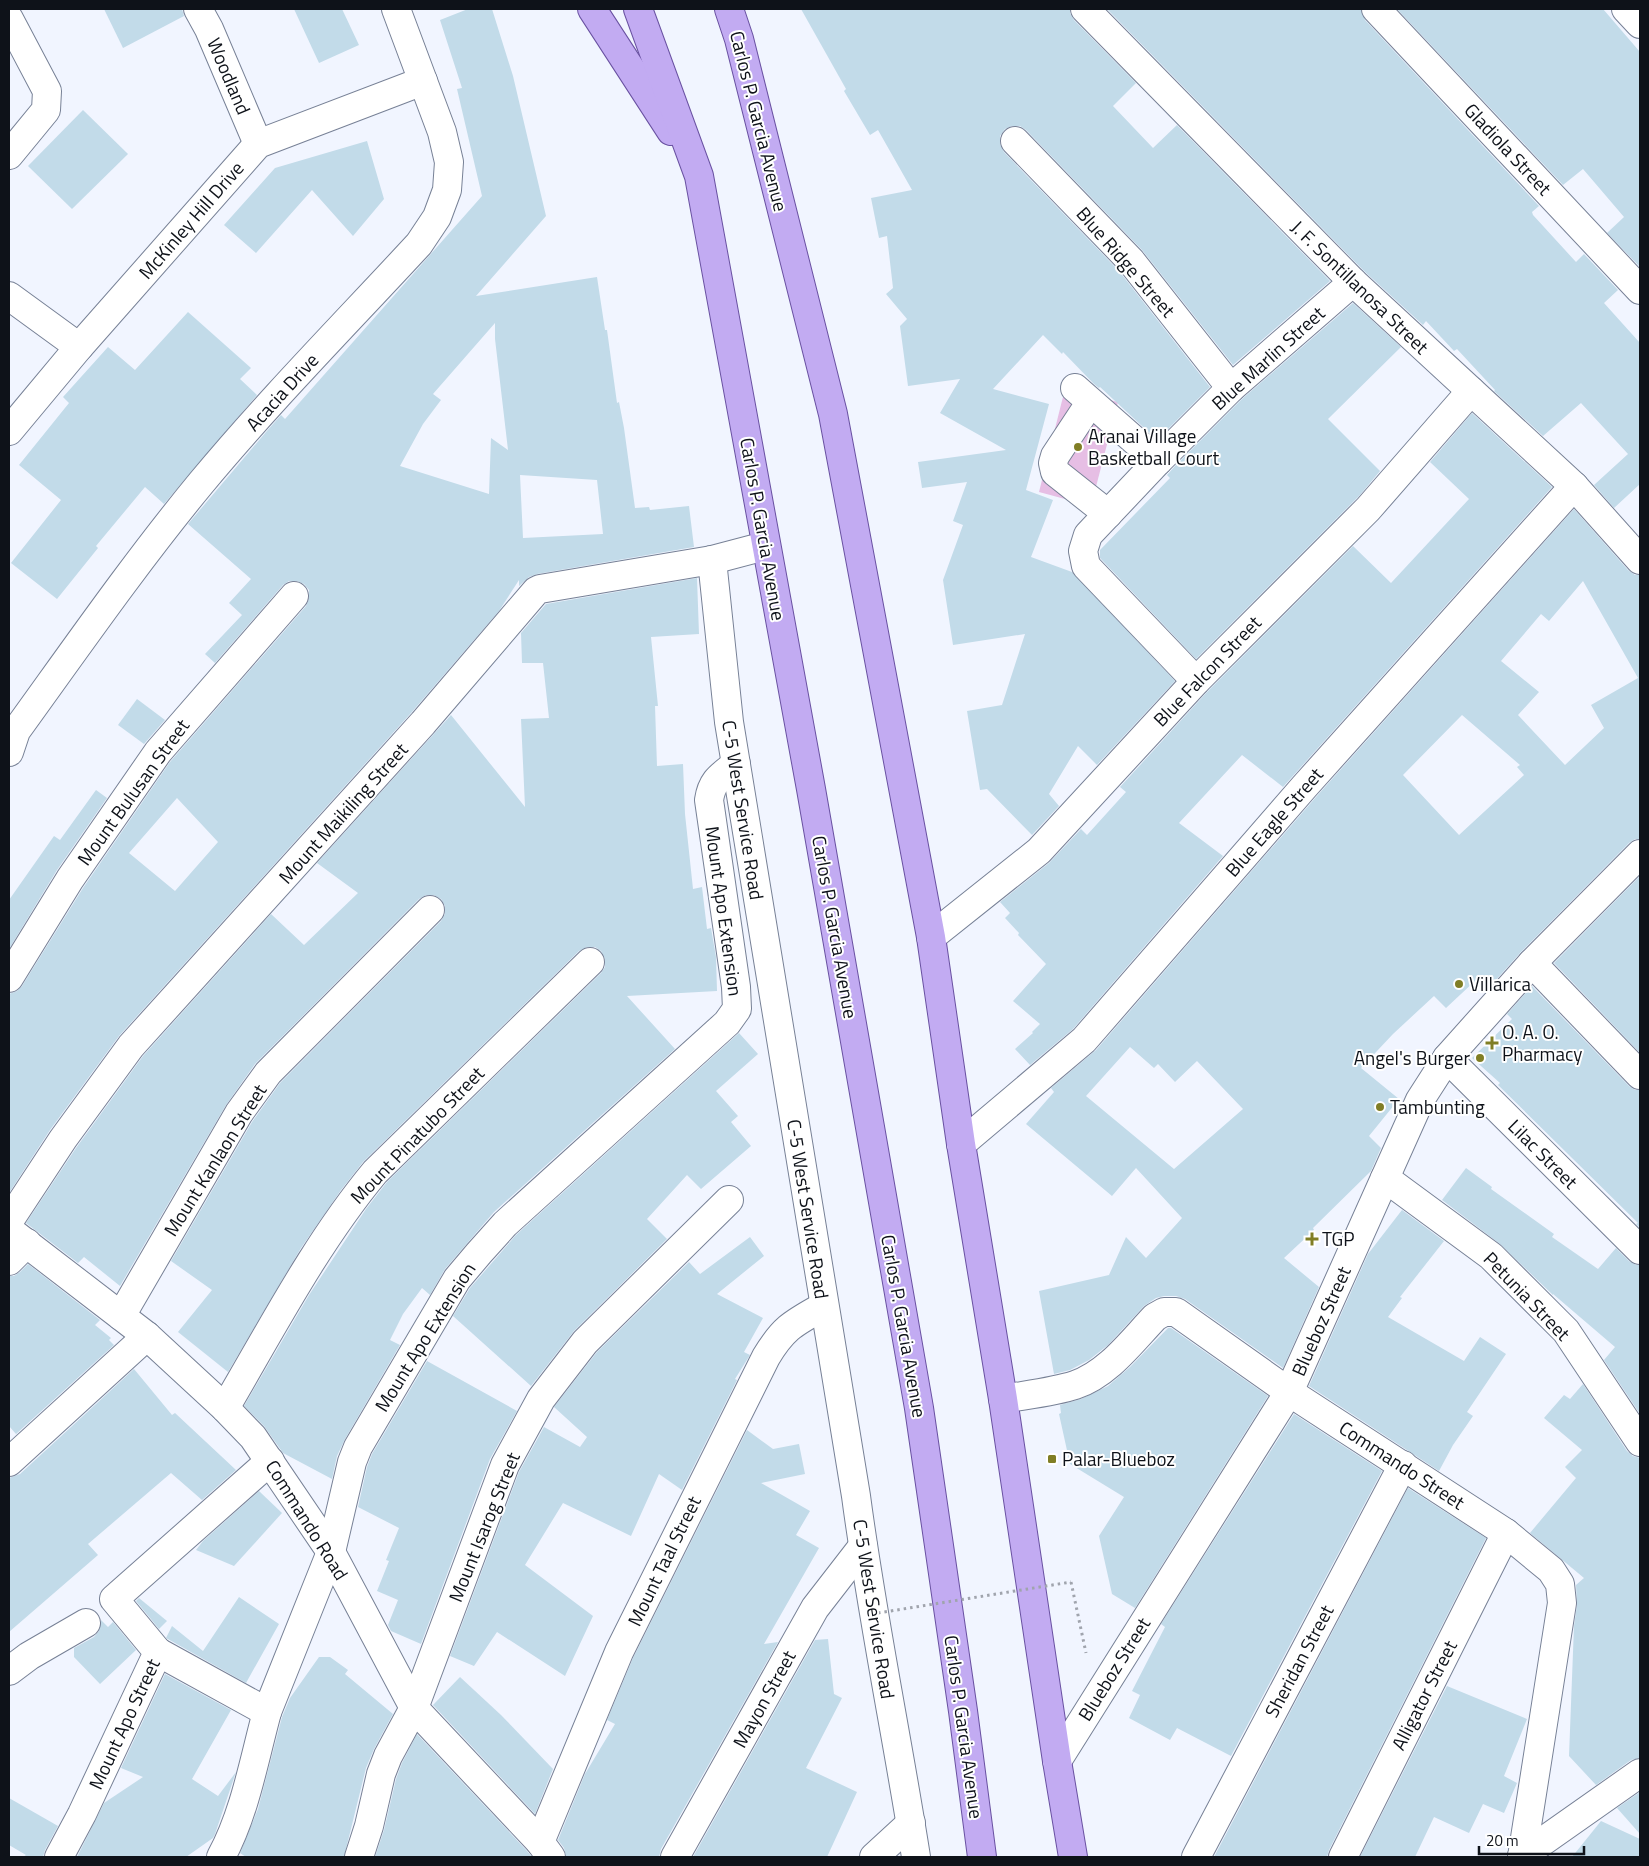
<svg xmlns="http://www.w3.org/2000/svg" width="1649" height="1866" viewBox="0 0 1649 1866" font-family="'Titillium Web',sans-serif">
<style>
.green{fill:#e6bee4}
.building{fill:#c2dbe9;fill-rule:evenodd}
.lines{fill:none;stroke-linecap:round;stroke-linejoin:round}
.minor-casing{stroke:#778196;stroke-width:30}
.major-casing{stroke:#6951a1;stroke-width:30}
.path{stroke:#a0a4ad;stroke-width:3;stroke-dasharray:2.5 4;stroke-linecap:butt}
.minor{stroke:#fff;stroke-width:28}
.major{stroke:#c2abf2;stroke-width:28}
.path-bridge{stroke:#a0a4ad;stroke-width:3;stroke-dasharray:2.5 4;stroke-linecap:butt}
.poi-dot{fill:#807e25;stroke:#fff;stroke-width:2}
.labels{text-anchor:middle;stroke-width:4;stroke-linejoin:round;paint-order:stroke}
.street-label{font-size:19px;fill:#0e1219;stroke:#fff}
.poi-label{font-size:19px;fill:#0e1219;stroke:#fff;text-anchor:start}
</style>
<rect width="100%" height="100%" fill="#f1f5ff"/>
<path class="green" d="M1065,389L1118,402L1091,506L1039,492Z"/>
<g class="building">
<path d="M104,9H182L184,16L123,48Z"/>
<path d="M294,9H342L359,45L319,63Z"/>
<path d="M468,9H492L513,76L546,216L476,296L597,277L605,330H607L617,403L619,402L624,428L635,508L649,507L650,510L689,506L694,547L537,574L529,577L519,586V580L499,611L411,713L119,1036L50,1130L9,1193V994L17,991L22,986L83,888L170,762L306,606L309,599V590L304,584L297,581H289L283,585L215,663L205,654L242,615L229,603L251,579L188,524L266,432L281,415L285,419L482,196L457,89L462,88L440,20ZM495,323V339L508,450L491,438L489,494L400,466L423,424L441,400L433,394ZM520,475L597,480L603,534L523,538ZM177,798L218,842L175,891L129,853Z"/>
<path d="M801,9H1070V13L1074,20L1136,83L1113,106L1153,148L1177,125L1330,281L1233,365L1142,250L1026,130L1020,126H1012L1005,129L1000,136V144L1004,152L1119,271L1210,387L1157,440L1100,387L1099,388L1094,384L1063,352L1062,354L1043,335L993,389L1049,404L1026,490L1053,500L1031,557L1072,572L1175,681L1097,765L1078,746L1049,794L1059,806L1032,835L987,789L980,790L967,711L1002,705L1025,634L953,645L943,580L963,525L953,521L967,482L922,488L918,462L1006,450L940,413L960,379L908,386L900,326L907,319L886,294L893,288L887,236L879,238L871,198L912,190L878,130L870,135L844,91L846,89Z"/>
<path d="M1107,9H1361L1365,20L1539,206L1532,212L1533,215L1576,262L1584,254L1618,290L1604,303L1640,343V484L1614,508L1594,485L1628,454L1581,403L1543,436L1494,391L1495,390L1457,349L1454,351L1426,321L1423,325L1364,271Z"/>
<path d="M1397,9H1603L1640,52V267L1607,233L1624,217L1583,169L1563,185Z"/>
<path d="M83,110L128,154L72,209L28,166Z"/>
<path d="M367,141L384,199L353,236L312,190L256,253L224,225L275,168Z"/>
<path d="M1353,303L1401,347L1328,419L1380,471L1360,495L1196,659L1100,558V550L1170,478L1167,475L1176,465L1242,399Z"/>
<path d="M188,312L251,368L240,379L257,395L164,504L145,487L96,546L98,548L57,599L11,563L61,500L19,465L69,403L63,397L108,347L135,370Z"/>
<path d="M1472,413L1552,487L1283,787L1242,755L1179,823L1223,856L1073,1029L1030,1065L1015,1049L1033,1033L1032,1032L1040,1024L1013,1001L1046,964L1018,935L1019,933L1005,918L1010,913L1000,902L1049,863L1081,829L1087,835L1126,792L1120,787L1207,692L1353,546L1391,583L1469,499L1430,462Z"/>
<path d="M1574,509L1628,570L1635,575H1640V839H1635L1629,843L1521,952L1486,991L1476,980L1446,1008L1434,996L1393,1034L1361,1068L1399,1099L1369,1136L1381,1148L1371,1171L1313,1228L1314,1230L1284,1258L1319,1287L1283,1368L1185,1299L1176,1296H1164L1156,1298L1144,1306L1108,1345L1089,1360L1070,1370L1054,1374L1039,1291L1109,1275L1126,1237L1146,1258L1182,1218L1136,1168L1112,1196L1026,1124L1054,1092L1051,1088L1096,1050L1316,797ZM1583,581L1638,678L1591,705L1604,728L1565,765L1518,715L1539,692L1501,661L1541,614L1549,621ZM1462,715L1520,765L1517,767L1524,775L1459,835L1403,775ZM1130,1047L1154,1068L1158,1064L1175,1082L1197,1061L1243,1109L1174,1169L1086,1096Z"/>
<path d="M697,578L699,634L651,637L658,706H655L657,766L683,764L685,814L693,889L702,887L707,929L711,928L716,957L717,991L627,996L675,1049L494,1212L445,1269L430,1295L422,1288L403,1314L390,1340L400,1345L345,1439L337,1456L332,1479L283,1453L264,1426L244,1406L309,1295L366,1209L387,1182L601,973L605,967V959L601,951L595,947H587L579,951L363,1162L341,1190L301,1248L228,1372L178,1332L212,1290L171,1261L252,1122L280,1083L441,921L445,914V906L441,899L434,895H426L419,899L255,1064L226,1105L120,1286L84,1257L78,1263L26,1223L76,1148L143,1056L271,914L304,945L358,893L317,863L451,715L525,807L521,719L549,718L543,663H522L521,633L546,604Z"/>
<path d="M137,699L165,720L144,744L118,725Z"/>
<path d="M96,790L107,798L57,870L9,949V900L54,836L60,840Z"/>
<path d="M1640,876V1053L1554,963Z"/>
<path d="M1532,986L1629,1086L1635,1090H1640V1228L1636,1224L1638,1223L1498,1085L1500,1083L1472,1058L1512,1019L1507,1014Z"/>
<path d="M739,1033L758,1054L716,1091L738,1116L731,1122L751,1146L701,1189L687,1175L647,1219L667,1239L574,1331L531,1386L453,1316L470,1288L516,1235Z"/>
<path d="M1466,1168L1492,1187L1491,1189L1554,1234L1552,1237L1598,1269L1616,1248L1629,1261L1636,1265H1640V1414L1604,1360L1615,1347L1553,1294V1295L1500,1244L1442,1200Z"/>
<path d="M1402,1210L1444,1241L1400,1297L1402,1298L1388,1317L1464,1361L1480,1337L1506,1354L1467,1412L1473,1416L1453,1445L1439,1471L1309,1386L1368,1254Z"/>
<path d="M750,1237L764,1256L717,1294L763,1318L744,1352L750,1355L735,1379L737,1380L682,1490L659,1474L631,1536L563,1503L525,1565L593,1616L565,1676L497,1632L474,1666L450,1656L519,1472L544,1427L580,1447L587,1437L554,1407L597,1352L689,1262L700,1274Z"/>
<path d="M28,1264L100,1320L95,1325L111,1338L109,1340L114,1345L16,1434L9,1426V1276H14L20,1272Z"/>
<path d="M1168,1328H1171L1268,1396L1135,1608L1112,1594L1099,1536L1124,1497L1070,1464L1059,1414L1061,1413L1060,1405L1081,1399L1108,1386L1130,1367Z"/>
<path d="M427,1361L517,1411L490,1459L421,1644L391,1631L388,1625L398,1600L377,1591L389,1561L386,1560L399,1528L358,1507L367,1467L372,1454Z"/>
<path d="M134,1369L172,1415L175,1413L236,1470L202,1500L171,1473L88,1544L98,1555L9,1632V1478L20,1474Z"/>
<path d="M1583,1384L1627,1451L1633,1456L1640,1458V1758L1631,1760L1596,1785L1569,1756L1574,1626L1577,1605L1576,1585L1584,1578L1530,1533L1576,1478L1565,1467L1582,1450L1544,1418L1564,1395L1570,1399Z"/>
<path d="M1294,1414L1382,1471L1231,1756L1177,1728L1170,1740L1129,1718L1140,1695L1132,1691L1165,1627L1161,1624Z"/>
<path d="M747,1430L773,1449L799,1444L805,1474L761,1483L810,1511L796,1535L819,1548L764,1644L778,1642L661,1849L659,1857H566L564,1848L558,1840L585,1774L615,1724L607,1720L633,1658Z"/>
<path d="M1408,1488L1486,1538L1329,1850L1327,1857H1214Z"/>
<path d="M259,1491L282,1513L234,1566L196,1550L203,1541Z"/>
<path d="M239,1597L279,1624L246,1683L166,1638L172,1626L203,1651Z"/>
<path d="M139,1598L167,1621L159,1629L136,1601Z"/>
<path d="M101,1620L108,1627L113,1622L136,1650L100,1684L74,1657V1648L94,1637L99,1631Z"/>
<path d="M828,1639L834,1694L842,1698L806,1768L857,1792L827,1857H693L815,1640Z"/>
<path d="M319,1657H330L348,1670L345,1674L393,1714L374,1749L366,1768L344,1857H246L240,1853L258,1809L282,1717L290,1698Z"/>
<path d="M165,1674L231,1710L192,1779L218,1796L236,1772L215,1834L213,1838L186,1857H77L104,1803L143,1777L121,1768Z"/>
<path d="M460,1677L501,1715L553,1769L535,1814L433,1705Z"/>
<path d="M1447,1686L1527,1719L1504,1776L1517,1783L1504,1813L1483,1804L1469,1833L1434,1817L1415,1857H1360Z"/>
<path d="M417,1734L528,1852L532,1857H375L384,1830L396,1779L402,1763Z"/>
<path d="M1640,1792V1834L1617,1808Z"/>
<path d="M9,1798L58,1826L45,1850L43,1857H23L26,1855L9,1845Z"/>
<path d="M1601,1821L1640,1839V1857H1572Z"/>
</g>
<g class="lines">
<defs>
<g id="minor">
<path d="M198,9L209,29L258,144"/>
<path d="M1085,9L1353,282L1574,486L1640,560"/>
<path d="M1376,9L1640,290"/>
<path d="M1626,9L1640,24"/>
<path d="M9,19L47,91L46,110L9,155"/>
<path d="M1015,141L1131,261L1231,388"/>
<path d="M9,296L79,347"/>
<path d="M1075,388L1158,461"/>
<path d="M1090,403L1055,456L1053,463L1055,472L1108,514"/>
<path d="M9,431L79,347L258,144L423,81"/>
<path d="M712,560L729,722L856,1496C872,1617 897,1736 916,1857"/>
<path d="M1196,681L1086,566L1083,551L1088,535L1158,461L1231,388L1353,282"/>
<path d="M9,752L16,731C76,648 135,563 201,483C270,400 346,323 419,244L437,217L447,190L449,162L442,132L396,9"/>
<path d="M931,937L1039,851L1196,681L1368,509L1471,391"/>
<path d="M1532,963L1640,1075"/>
<path d="M9,978L70,879L158,752L294,596"/>
<path d="M1447,1058L1640,1250"/>
<path d="M961,1144L1084,1040L1304,787L1574,486"/>
<path d="M1385,1178L1491,1256L1566,1331L1640,1442"/>
<path d="M9,1221L63,1139L131,1046L423,723L536,591L540,589L712,560L765,546"/>
<path d="M9,1230L147,1336L225,1408L253,1437L331,1552L414,1708L540,1842L551,1857"/>
<path d="M9,1261L27,1243"/>
<path d="M121,1316L239,1113L268,1073L430,910"/>
<path d="M1003,1399C1025,1395 1054,1392 1075,1385C1108,1374 1132,1341 1155,1317L1164,1312H1176L1289,1392L1506,1533L1551,1570L1560,1584L1562,1603L1522,1857"/>
<path d="M225,1408C272,1328 316,1243 375,1172L590,962"/>
<path d="M9,1462L147,1336"/>
<path d="M158,1652L267,1712L331,1552L352,1462L358,1447L457,1279L479,1253L505,1224L727,1023L737,1009L736,987L709,800C712,780 721,776 736,764"/>
<path d="M9,1671L29,1656L86,1623"/>
<path d="M1057,1761L1289,1392L1420,1100L1447,1058L1532,963L1640,854"/>
<path d="M540,1842L619,1652L766,1357C784,1327 794,1323 824,1306"/>
<path d="M1522,1856L1640,1773"/>
<path d="M59,1857L82,1814L158,1652L114,1599L270,1461"/>
<path d="M221,1857C245,1813 254,1760 267,1712"/>
<path d="M359,1857L369,1826L381,1774L388,1756L414,1708L505,1465L541,1399L585,1342L729,1200"/>
<path d="M675,1857L815,1608L863,1546"/>
<path d="M874,1857L911,1823"/>
<path d="M1196,1857L1403,1465"/>
<path d="M1343,1857L1506,1533"/>
</g>
<g id="major">
<path d="M592,9L671,131"/>
<path d="M638,9L699,176L811,789L919,1408L963,1711L982,1857"/>
<path d="M729,9L739,39L833,414L931,937L961,1144L1003,1399L1057,1761L1073,1857"/>
</g>
</defs>
<use href="#minor" class="minor-casing"/>
<use href="#major" class="major-casing"/>
<path class="path" d="M1071,1582L1086,1653"/>
<use href="#minor" class="minor"/>
<use href="#major" class="major"/>
<path class="path-bridge" d="M878,1613L1071,1582"/>
</g>
<g class="poi-dot">
<circle cx="1078" cy="447" r="5"/>
<circle cx="1459" cy="984" r="5"/>
<path d="M1489.5 1035.5h5v5h5v5h-5v5h-5v-5h-5v-5h5z"/>
<circle cx="1480" cy="1058" r="5"/>
<circle cx="1380" cy="1107" r="5"/>
<path d="M1309.5 1231.5h5v5h5v5h-5v5h-5v-5h-5v-5h5z"/>
<rect x="1047" y="1454" width="10" height="10" rx="2.5"/>
</g>
<g class="labels">
<g class="street-label">
<text transform="translate(229 76) rotate(67)" y="7">Woodland</text>
<text transform="translate(759 121) rotate(76)" y="7">Carlos P. Garcia Avenue</text>
<text transform="translate(1508 149) rotate(47)" y="7">Gladiola Street</text>
<text transform="translate(191 220) rotate(-49)" y="7">McKinley Hill Drive</text>
<text transform="translate(1126 262) rotate(49)" y="7">Blue Ridge Street</text>
<text transform="translate(1360 287) rotate(44)" y="7">J. F. Sontillanosa Street</text>
<text transform="translate(1268 358) rotate(-42)" y="7">Blue Marlin Street</text>
<text transform="translate(282 392) rotate(-48)" y="7">Acacia Drive</text>
<text transform="translate(763 529) rotate(80)" y="7">Carlos P. Garcia Avenue</text>
<text transform="translate(1207 671) rotate(-46)" y="7">Blue Falcon Street</text>
<text transform="translate(133 792) rotate(-54)" y="7">Mount Bulusan Street</text>
<text transform="translate(743 810) rotate(81)" y="7">C-5 West Service Road</text>
<text transform="translate(343 813) rotate(-48)" y="7">Mount Maikiling Street</text>
<text transform="translate(1274 822) rotate(-49)" y="7">Blue Eagle Street</text>
<text transform="translate(724 911) rotate(82)" y="7">Mount Apo Extension</text>
<text transform="translate(835 927) rotate(80)" y="7">Carlos P. Garcia Avenue</text>
<text transform="translate(417 1135) rotate(-46)" y="7">Mount Pinatubo Street</text>
<text transform="translate(1543 1154) rotate(45)" y="7">Lilac Street</text>
<text transform="translate(215 1160) rotate(-58)" y="7">Mount Kanlaon Street</text>
<text transform="translate(808 1209) rotate(81)" y="7">C-5 West Service Road</text>
<text transform="translate(1527 1296) rotate(46)" y="7">Petunia Street</text>
<text transform="translate(1321 1321) rotate(-66)" y="7">Blueboz Street</text>
<text transform="translate(904 1326) rotate(80)" y="7">Carlos P. Garcia Avenue</text>
<text transform="translate(425 1337) rotate(-58)" y="7">Mount Apo Extension</text>
<text transform="translate(1402 1465) rotate(33)" y="7">Commando Street</text>
<text transform="translate(307 1520) rotate(58)" y="7">Commando Road</text>
<text transform="translate(484 1527) rotate(-68)" y="7">Mount Isarog Street</text>
<text transform="translate(664 1561) rotate(-64)" y="7">Mount Taal Street</text>
<text transform="translate(874 1609) rotate(81)" y="7">C-5 West Service Road</text>
<text transform="translate(1299 1661) rotate(-62)" y="7">Sheridan Street</text>
<text transform="translate(1114 1669) rotate(-58)" y="7">Blueboz Street</text>
<text transform="translate(1424 1695) rotate(-63)" y="7">Alligator Street</text>
<text transform="translate(764 1699) rotate(-61)" y="7">Mayon Street</text>
<text transform="translate(124 1724) rotate(-65)" y="7">Mount Apo Street</text>
<text transform="translate(964 1727) rotate(82)" y="7">Carlos P. Garcia Avenue</text>
</g>
<g class="poi-label">
<text x="1088" y="443">Aranai Village<tspan x="1088" dy="22">Basketball Court</tspan></text>
<text x="1469" y="991">Villarica</text>
<text x="1502" y="1039">O. A. O.<tspan x="1502" dy="22">Pharmacy</tspan></text>
<text x="1470" y="1065" text-anchor="end">Angel's Burger</text>
<text x="1390" y="1114">Tambunting</text>
<text x="1322" y="1246">TGP</text>
<text x="1062" y="1466">Palar-Blueboz</text>
</g>
</g>
<rect width="1649" height="1866" fill="none" stroke="#0e1219" stroke-width="20"/>
<path d="M1479 1846v8h105v-8" fill="none" stroke="#0e1219" stroke-width="2.5"/>
<text x="1486" y="1846" font-size="15" fill="#0e1219" stroke="#ffffff" stroke-width="4" paint-order="stroke">20 m</text>
</svg>
